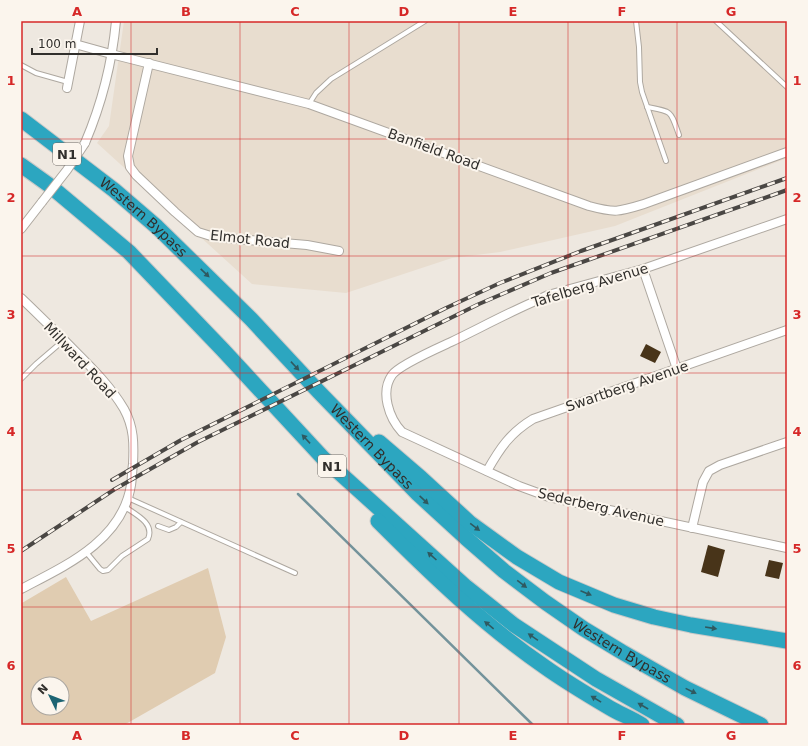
<svg xmlns="http://www.w3.org/2000/svg" width="808" height="746" viewBox="0 0 808 746" font-family="'DejaVu Sans',sans-serif">
<style>
.built{fill:#e8ddcf}
.green{fill:#e0ccb1;fill-rule:evenodd}
.lines{fill:none;stroke-linecap:round;stroke-linejoin:round}
.stream{stroke:#74939b;stroke-width:2.5}
.building{fill:#483419}
.service-casing{stroke:#aea8a0;stroke-width:6}
.minor-casing{stroke:#aea8a0;stroke-width:10}
.motorway-casing{stroke:#c9c9c8;stroke-width:17}
.service{stroke:#fff;stroke-width:4}
.minor{stroke:#fff;stroke-width:8}
.motorway{stroke:#2ca6c0;stroke-width:15}
.rail-casing{stroke:#4a4744;stroke-width:4}
.rail{stroke:#fbf5ed;stroke-width:2.5;stroke-dasharray:8;stroke-linecap:butt}
.minor-bridge-casing{stroke:#aea8a0;stroke-width:10;stroke-linecap:butt}
.minor-bridge{stroke:#fff;stroke-width:8}
.oneway{fill:#2f5960}
.grid{fill:none;stroke:#d62828;stroke-width:1;stroke-opacity:0.55}
.labels{text-anchor:middle;stroke-width:4;stroke-linejoin:round;paint-order:stroke}
.shield{fill:#fbf5ed;stroke:#6e6a66;stroke-width:1}
.shield-label{font-size:13px;font-weight:bold;fill:#312f2c}
.street-label{font-size:14px;fill:#312f2c;stroke:#fbf5ed}
.neatline{fill:none;stroke:#d62828;stroke-width:1.5}
.grid-label{font-size:13px;text-anchor:middle;font-weight:bold;fill:#d62828}
</style>
<rect width="100%" height="100%" fill="#eee8e0"/>
<path class="built" d="M124,21H787V158L615,226L500,252L452,258L346,293L252,284L97,143L109,126Z"/>
<path class="green" d="M208,568L226,637L215,673L124,725H21V605L22,603L66,577L91,621ZM38,684H62V708H38Z"/>
<g class="lines">
<path class="stream" d="M298,494L533,725"/>
</g>
<g class="building">
<path d="M646,344L661,352L655,363L640,356Z"/>
<path d="M708,545L725,550L718,577L701,572Z"/>
<path d="M769,560L783,563L779,579L765,576Z"/>
</g>
<g class="lines">
<defs>
<g id="service">
<path d="M636,21L639,47L640,82L642,92L666,161"/>
<path d="M716,21L787,87"/>
<path d="M21,65L36,73L68,82"/>
<path d="M309,104L316,93L331,79L425,21"/>
<path d="M647,107C673,112 670,110 679,135"/>
<path d="M21,379L36,364L64,340"/>
<path d="M128,498L295,573"/>
<path d="M158,526L169,530L176,527L181,522"/>
<path d="M86,552L100,569L103,571L108,570L122,556L148,539C155,523 135,514 125,507"/>
</g>
<g id="minor">
<path d="M75,44L111,54L309,104L589,206C615,213 618,212 644,204L787,152"/>
<path d="M149,63L128,156L130,167L136,175L175,212L198,232L214,237L307,245L339,251"/>
<path d="M67,88L80,21"/>
<path d="M85,143C102,103 112,64 116,21"/>
<path d="M787,219L643,269L548,295L531,303C504,315 478,329 451,342C438,348 399,365 392,375C380,392 389,418 402,432L519,486L549,497L787,548"/>
<path d="M21,229L42,202"/>
<path d="M643,269L677,369"/>
<path d="M21,298C39,315 57,333 75,351C93,369 111,387 124,409C134,427 134,444 133,464C132,471 132,479 131,485C122,541 65,566 21,589"/>
<path d="M487,471C500,448 510,433 533,419L787,330"/>
<path d="M692,528L703,482L709,471L720,465L787,442"/>
</g>
<g id="motorway">
<path id="s1" d="M21,119L114,190L157,227L251,319L319,392L418,494L466,538L504,571L545,602L584,629L622,652L685,688L761,725"/>
<path d="M21,165L49,185L129,252L223,350L323,458L465,586L514,625L596,679L677,725"/>
<path d="M379,442L421,478L470,523L517,557L559,582L614,605L654,617L691,625L787,641"/>
<path d="M378,521C431,574 484,625 545,667C566,682 588,695 610,708C620,714 632,718 642,725"/>
</g>
</defs>
<use href="#service" class="service-casing"/>
<use href="#minor" class="minor-casing"/>
<use href="#motorway" class="motorway-casing"/>
<use href="#service" class="service"/>
<use href="#minor" class="minor"/>
<use href="#motorway" class="motorway"/>
<defs>
<g id="rail">
<path d="M112,480L181,440L446,308L500,283L581,251L787,178"/>
<path d="M21,551L115,489L198,442L479,304L551,273L787,190"/>
</g>
</defs>
<use href="#rail" class="rail-casing"/>
<use href="#rail" class="rail"/>
<defs>
<path id="minor-bridge" d="M42,202L67,170L85,143"/>
</defs>
<use href="#minor-bridge" class="minor-bridge-casing"/>
<use href="#minor-bridge" class="minor-bridge"/>
</g>
<defs><path id="oneway-solid" d="M-6-.8H1V-3.2L6.5 0L1 3.2V.8H-6Z"/></defs>
<g class="oneway">
<use href="#oneway-solid" transform="translate(205 273) rotate(44)"/>
<use href="#oneway-solid" transform="translate(295 366) rotate(47)"/>
<use href="#oneway-solid" transform="translate(306 439) rotate(-133)"/>
<use href="#oneway-solid" transform="translate(424 500) rotate(43)"/>
<use href="#oneway-solid" transform="translate(475 527) rotate(37)"/>
<use href="#oneway-solid" transform="translate(432 556) rotate(-138)"/>
<use href="#oneway-solid" transform="translate(522 584) rotate(37)"/>
<use href="#oneway-solid" transform="translate(586 593) rotate(23)"/>
<use href="#oneway-solid" transform="translate(489 625) rotate(-141)"/>
<use href="#oneway-solid" transform="translate(711 628) rotate(9)"/>
<use href="#oneway-solid" transform="translate(533 637) rotate(-146)"/>
<use href="#oneway-solid" transform="translate(691 691) rotate(26)"/>
<use href="#oneway-solid" transform="translate(596 699) rotate(-149)"/>
<use href="#oneway-solid" transform="translate(643 706) rotate(-150)"/>
</g>
<path class="grid" d="M131,21V725M240,21V725M349,21V725M459,21V725M568,21V725M677,21V725M21,139H787M21,256H787M21,373H787M21,490H787M21,607H787"/>
<g class="labels">
<g class="shield">
<rect x="53" y="143" width="28" height="22" rx="3"/>
<rect x="318" y="455" width="28" height="22" rx="3"/>
</g>
<g class="shield-label">
<text x="67" y="159">N1</text>
<text x="332" y="471">N1</text>
</g>
<g class="street-label">
<text transform="translate(434 149) rotate(20)" y="5">Banfield Road</text>
<text dy="5" stroke="none"><textPath href="#s1" startOffset="157">Western Bypass</textPath></text>
<text transform="translate(250 239) rotate(6)" y="5">Elmot Road</text>
<text transform="translate(590 285) rotate(-17)" y="5">Tafelberg Avenue</text>
<text transform="translate(80 360) rotate(47)" y="5">Millward Road</text>
<text transform="translate(627 386) rotate(-19)" y="5">Swartberg Avenue</text>
<text dy="5" stroke="none"><textPath href="#s1" startOffset="481">Western Bypass</textPath></text>
<text transform="translate(601 507) rotate(13)" y="5">Sederberg Avenue</text>
<text dy="5" stroke="none"><textPath href="#s1" startOffset="805">Western Bypass</textPath></text>
</g>
</g>
<rect width="808" height="746" fill="none" stroke="#fbf5ed" stroke-width="44"/>
<g transform="translate(50 696) rotate(313)"><circle r="19" fill="#fbf5ed" stroke="#aaa6a0"/>
<path d="M0-3L7 15L0 10L-7 15Z" fill="#1d6473"/>
<text y="-6" font-size="11" font-weight="bold" text-anchor="middle" fill="#312f2c">N</text>
</g>
<path d="M32 48v6h125v-6" fill="none" stroke="#312f2c" stroke-width="2"/>
<text x="38" y="48" font-size="12" fill="#312f2c" stroke="#fbf5ed" stroke-width="3" paint-order="stroke">100 m</text>
<rect x="22" y="22" width="764" height="702" class="neatline"/>
<g class="grid-label">
<text x="77" y="16">A</text>
<text x="186" y="16">B</text>
<text x="295" y="16">C</text>
<text x="404" y="16">D</text>
<text x="513" y="16">E</text>
<text x="622" y="16">F</text>
<text x="731" y="16">G</text>
<text x="11" y="85">1</text>
<text x="797" y="85">1</text>
<text x="11" y="202">2</text>
<text x="797" y="202">2</text>
<text x="11" y="319">3</text>
<text x="797" y="319">3</text>
<text x="11" y="436">4</text>
<text x="797" y="436">4</text>
<text x="11" y="553">5</text>
<text x="797" y="553">5</text>
<text x="11" y="670">6</text>
<text x="797" y="670">6</text>
<text x="77" y="740">A</text>
<text x="186" y="740">B</text>
<text x="295" y="740">C</text>
<text x="404" y="740">D</text>
<text x="513" y="740">E</text>
<text x="622" y="740">F</text>
<text x="731" y="740">G</text>
</g>
</svg>
